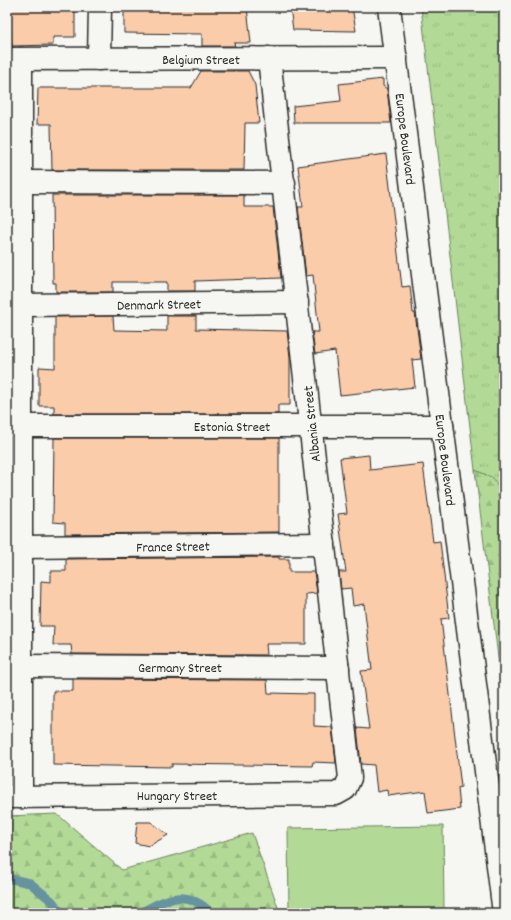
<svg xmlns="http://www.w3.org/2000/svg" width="511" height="920" viewBox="0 0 511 920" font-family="Dekko,sans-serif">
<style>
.grass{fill:url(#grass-tufts);stroke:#6e8260}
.forest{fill:url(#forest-firs);stroke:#6e8260}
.garden{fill:#b2da96;stroke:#6e8260}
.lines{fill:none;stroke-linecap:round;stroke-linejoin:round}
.stream{stroke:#6693a0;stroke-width:9}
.building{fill:#fbccaa;stroke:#2b2b2b}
.minor-casing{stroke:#2b2b2b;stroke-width:25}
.minor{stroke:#f6f6f2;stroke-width:22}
.labels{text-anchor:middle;stroke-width:3.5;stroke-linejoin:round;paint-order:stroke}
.street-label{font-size:14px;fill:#2b2b2b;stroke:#f6f6f2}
</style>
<defs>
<pattern id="grass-tufts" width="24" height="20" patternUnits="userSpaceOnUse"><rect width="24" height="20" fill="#b2da96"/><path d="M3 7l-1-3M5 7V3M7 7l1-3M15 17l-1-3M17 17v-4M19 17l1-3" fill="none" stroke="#99bb81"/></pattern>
<pattern id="forest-firs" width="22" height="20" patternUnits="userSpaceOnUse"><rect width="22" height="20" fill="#b2da96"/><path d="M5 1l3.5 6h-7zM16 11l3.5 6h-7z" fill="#99bb81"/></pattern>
</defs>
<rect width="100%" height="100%" fill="#f6f6f2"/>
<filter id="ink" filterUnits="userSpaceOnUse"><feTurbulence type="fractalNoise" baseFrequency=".025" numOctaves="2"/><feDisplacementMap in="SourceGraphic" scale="8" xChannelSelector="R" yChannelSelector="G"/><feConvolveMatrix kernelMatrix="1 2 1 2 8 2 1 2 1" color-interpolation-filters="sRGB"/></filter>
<g filter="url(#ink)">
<g class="grass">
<path d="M421,7H504V498L493,478L475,470Z"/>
<path d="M504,656V708L498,657Z"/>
</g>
<g class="forest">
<path d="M475,470L493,478L504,498V656L498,657Z"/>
<path d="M57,814L122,870L252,833L280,913H7V816Z"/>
</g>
<path class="garden" d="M443,826L444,910L289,911L288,828Z"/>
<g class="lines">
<g class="stream">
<path d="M7,878L30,883L52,901L61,913"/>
<path d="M140,913C168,898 186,888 211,913"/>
</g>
</g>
<g class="building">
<path d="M7,7H75V37H53V45L12,46L11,38H7Z"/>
<path d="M124,7H247L251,43H234L235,46H202V34L124,33Z"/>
<path d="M290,7H352L356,31L293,30Z"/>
<path d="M201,71H248L255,85L259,123H245L244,170H52L51,124H37L38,88H191Z"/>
<path d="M383,79V86L387,89L391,123H294L293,106L341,101L339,84Z"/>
<path d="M386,154L402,287L410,286L413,313H415L421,359L412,360L415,387L340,395L335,351L315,354L312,332H319L313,275L306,276L298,207H303L298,166Z"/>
<path d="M52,195H244V207H273L281,278L195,281V291H167V282H113V292H56V283H53Z"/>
<path d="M113,316L114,330L167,331V316H196V329L287,331L290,357V405H278V414H54V406H39V367L55,368V317Z"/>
<path d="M54,438H279V532L65,534V523L53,522Z"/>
<path d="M369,455L370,470L423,464L433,542L440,541L449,618L441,619L461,787L458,788L460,809L428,813L425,791L388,796L387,790L377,792L374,765L361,764L357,728L369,729L361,671L372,670L364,604L353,606L351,588L341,589L339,572H346L338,514L347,513L340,458Z"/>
<path d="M279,557V559H289V572H314L317,593L306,594V644H266L267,655L72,654L71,645H53L54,626H40L41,581L51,582V571H66V559Z"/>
<path d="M73,679L267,680L268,693L314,694V726L332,727L336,763L313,762L312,766L172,764V767L53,765V691H73Z"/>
<path d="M137,822H151L168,835L149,846L135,843Z"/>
</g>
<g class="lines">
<defs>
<g id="minor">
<path d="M389,7L504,913"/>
<path d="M7,59L396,58"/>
<path d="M21,59V797"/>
<path d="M99,59L100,7"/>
<path d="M21,182L284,183"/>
<path d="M21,305L297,302"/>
<path d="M21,426H442"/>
<path d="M21,547L324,544"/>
<path d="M21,666L338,668"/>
<path d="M7,797L336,794L345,789L350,778L269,58"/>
</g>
</defs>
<use href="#minor" class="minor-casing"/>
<use href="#minor" class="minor"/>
</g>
</g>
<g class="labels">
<g class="street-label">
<text x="201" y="64">Belgium Street</text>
<text transform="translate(406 139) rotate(83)" y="5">Europe Boulevard</text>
<text transform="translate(159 304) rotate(-1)" y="5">Denmark Street</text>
<text transform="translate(311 424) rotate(-96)" y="5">Albania Street</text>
<text x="232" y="431">Estonia Street</text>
<text transform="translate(446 460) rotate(83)" y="5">Europe Boulevard</text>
<text transform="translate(173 546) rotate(-1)" y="5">France Street</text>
<text x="180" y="672">Germany Street</text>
<text x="177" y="800">Hungary Street</text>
</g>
</g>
<rect width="511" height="920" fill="none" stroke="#f6f6f2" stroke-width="24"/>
<rect x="12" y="12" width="487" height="896" fill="none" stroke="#2b2b2b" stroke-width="1.5" filter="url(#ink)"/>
</svg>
